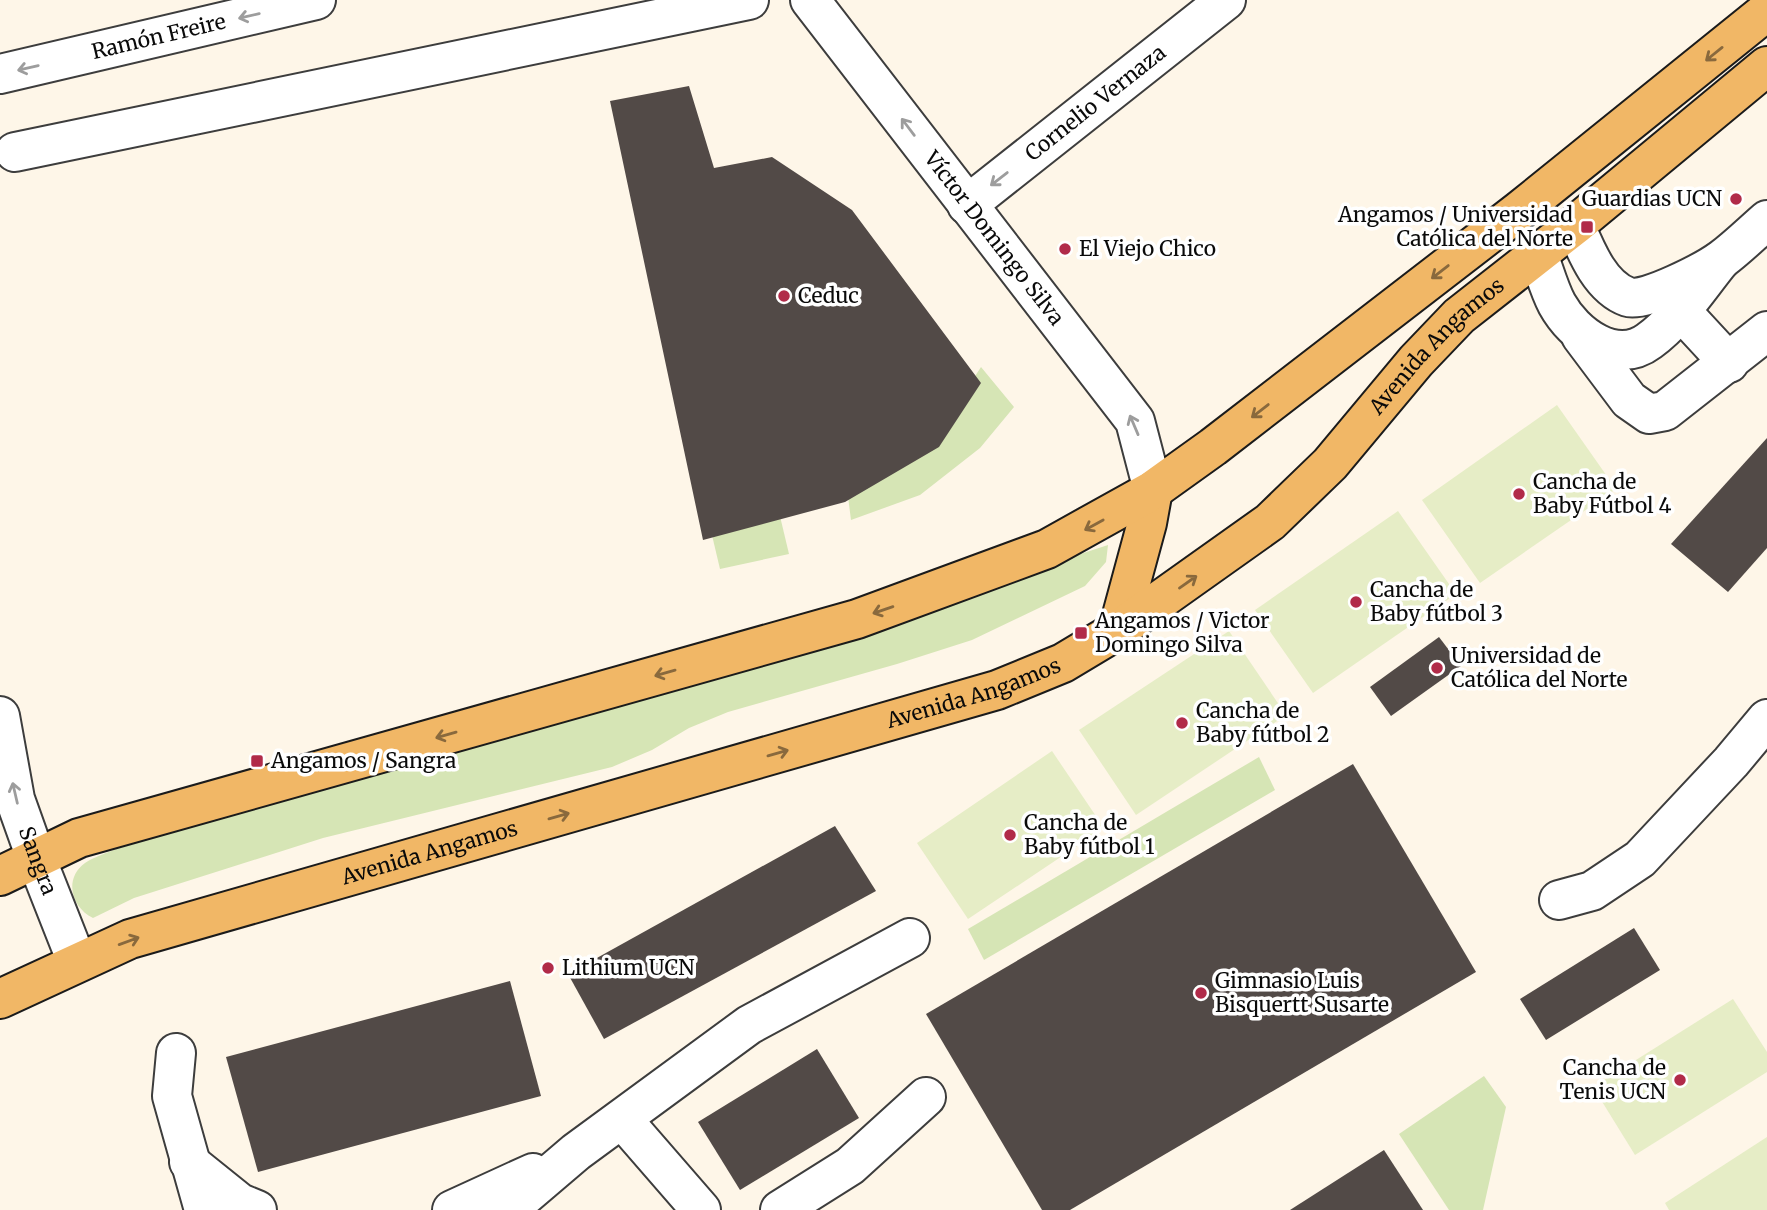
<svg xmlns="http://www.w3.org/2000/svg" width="1767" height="1210" viewBox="0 0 1767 1210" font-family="Merriweather,serif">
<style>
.green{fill:#d6e5b5}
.pitch{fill:#e6edc6}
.building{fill:#524a47}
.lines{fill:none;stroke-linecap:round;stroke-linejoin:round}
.minor-casing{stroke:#3d3d3d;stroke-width:42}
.major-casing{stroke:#1b1b1b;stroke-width:42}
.minor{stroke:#fff;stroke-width:38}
.major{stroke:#f1b766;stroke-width:38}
.oneway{stroke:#9d9d9d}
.oneway2{stroke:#89693d}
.poi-dot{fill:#b12b49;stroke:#fff;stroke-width:2.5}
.labels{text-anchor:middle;stroke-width:7;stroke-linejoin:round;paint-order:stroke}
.street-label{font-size:21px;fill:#0a0a0a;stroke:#fff}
.poi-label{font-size:21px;fill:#0a0a0a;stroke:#fff;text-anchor:start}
</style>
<rect width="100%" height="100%" fill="#fef6e8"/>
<g class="green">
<path d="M981,367L1014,407L980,448L920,495L851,520L846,481L953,410Z"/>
<path d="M779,512L789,554L720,569L711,531Z"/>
<path d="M1108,545L1106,562L1085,586L972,640L897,664L728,712L689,728L652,750L612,767L323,838L134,898L93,918C72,908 63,879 85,863C94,857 107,853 116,849L406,763L602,710Z"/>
<path d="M1259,757L1275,790L984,960L968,929Z"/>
<path d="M1484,1076L1506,1107L1483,1210H1449L1399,1134Z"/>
</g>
<g class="pitch">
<path d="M1557,405L1616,489L1480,583L1422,500Z"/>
<path d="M1398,511L1456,594L1313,693L1255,610Z"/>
<path d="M1229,631L1286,715L1136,815L1079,730Z"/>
<path d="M1052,751L1104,828L968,919L917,843Z"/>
<path d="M1733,999L1767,1052V1072L1635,1155L1593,1087Z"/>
<path d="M1767,1137V1210H1669L1665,1203Z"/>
</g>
<g class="building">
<path d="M689,86L714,168L772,157L852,210L981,383L939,447L845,502L703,540L610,101Z"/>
<path d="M1767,438V548L1728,592L1671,544Z"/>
<path d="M1439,637L1461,666L1391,716L1370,687Z"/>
<path d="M1353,764L1476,972L1070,1210H1042L926,1014Z"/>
<path d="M835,826L876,891L604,1039L568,974Z"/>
<path d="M1634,928L1660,970L1546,1040L1520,999Z"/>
<path d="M510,981L541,1096L258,1172L226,1057Z"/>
<path d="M817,1049L859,1118L740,1190L698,1122Z"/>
<path d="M1384,1150L1423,1210H1290Z"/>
</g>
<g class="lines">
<defs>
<g id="minor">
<path id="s1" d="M810,0L1135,421L1153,490"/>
<path id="s2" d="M0,74L316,0"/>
<path d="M15,152L749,0"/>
<path id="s3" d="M967,205L1226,0"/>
<path d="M1575,225C1586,251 1600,287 1628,297C1645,303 1707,270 1722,259C1738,247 1752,233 1767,220"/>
<path d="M1538,254C1544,270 1549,289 1557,304C1574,335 1616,366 1649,341C1678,320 1698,288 1720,261"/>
<path d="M1680,310L1729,363"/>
<path d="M1581,336L1629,400L1649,414L1665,411L1767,331"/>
<path id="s4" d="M0,716L15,799L36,858L77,962"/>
<path d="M1559,900L1592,891L1640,859L1731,762L1767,719"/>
<path d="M176,1053L172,1096L204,1210"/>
<path d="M622,1119L701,1210"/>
<path d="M189,1162L240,1203L257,1210"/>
<path d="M452,1210L533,1173"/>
<path d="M508,1210L576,1152L749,1025L910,938"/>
<path d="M780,1210L850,1166L926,1097"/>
</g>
<g id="major">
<path d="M1118,630L1147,523L1153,490"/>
<path d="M0,876L79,838L857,619L1047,549L1153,490L1213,447L1519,211L1767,11"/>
<path id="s5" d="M0,999L130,939L997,690L1063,663L1118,630L1270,522L1330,464L1416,361L1459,316L1575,225L1767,66"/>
</g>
</defs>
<use href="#minor" class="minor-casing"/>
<use href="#major" class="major-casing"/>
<use href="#minor" class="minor"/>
<use href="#major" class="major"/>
</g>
<defs><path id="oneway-shaft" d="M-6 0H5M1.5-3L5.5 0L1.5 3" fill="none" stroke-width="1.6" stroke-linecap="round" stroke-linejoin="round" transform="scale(1.75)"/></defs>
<g class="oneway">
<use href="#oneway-shaft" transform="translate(249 16) rotate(167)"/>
<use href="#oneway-shaft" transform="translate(28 68) rotate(167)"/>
<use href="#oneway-shaft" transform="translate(908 127) rotate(-127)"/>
<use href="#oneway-shaft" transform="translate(999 179) rotate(142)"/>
<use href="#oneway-shaft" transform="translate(1134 425) rotate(-113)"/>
<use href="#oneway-shaft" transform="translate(15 793) rotate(-103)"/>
</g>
<g class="oneway2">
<use href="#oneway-shaft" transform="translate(1714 54) rotate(141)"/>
<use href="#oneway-shaft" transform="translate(1440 272) rotate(142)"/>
<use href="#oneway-shaft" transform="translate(1260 411) rotate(142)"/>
<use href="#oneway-shaft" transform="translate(1094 525) rotate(151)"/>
<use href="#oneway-shaft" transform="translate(1188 582) rotate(-35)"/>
<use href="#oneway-shaft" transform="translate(883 610) rotate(161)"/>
<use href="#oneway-shaft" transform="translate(665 673) rotate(164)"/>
<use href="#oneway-shaft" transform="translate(446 735) rotate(164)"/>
<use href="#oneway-shaft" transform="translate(778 753) rotate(-16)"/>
<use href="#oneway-shaft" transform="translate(559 816) rotate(-16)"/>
<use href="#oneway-shaft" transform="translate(129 941) rotate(-20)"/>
</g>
<g class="poi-dot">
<circle cx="1736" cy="199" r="7"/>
<rect x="1580" y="220" width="14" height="14" rx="3.5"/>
<circle cx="1065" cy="249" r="7"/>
<circle cx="784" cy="296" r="7"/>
<circle cx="1519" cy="494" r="7"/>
<circle cx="1356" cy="602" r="7"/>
<rect x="1074" y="626" width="14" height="14" rx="3.5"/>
<circle cx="1437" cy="668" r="7"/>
<circle cx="1182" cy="723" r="7"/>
<rect x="250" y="754" width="14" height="14" rx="3.5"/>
<circle cx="1010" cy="835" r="7"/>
<circle cx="548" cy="968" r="7"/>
<circle cx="1201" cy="993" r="7"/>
<circle cx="1680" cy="1080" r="7"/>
</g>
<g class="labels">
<g class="street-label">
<text dy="7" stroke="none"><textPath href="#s2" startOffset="163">Ramón Freire</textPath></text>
<text dy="7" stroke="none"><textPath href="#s3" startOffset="164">Cornelio Vernaza</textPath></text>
<text dy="7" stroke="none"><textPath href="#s1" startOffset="301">Víctor Domingo Silva</textPath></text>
<text dy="7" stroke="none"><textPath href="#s5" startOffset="1610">Avenida Angamos</textPath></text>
<text dy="7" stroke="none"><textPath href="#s5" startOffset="1022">Avenida Angamos</textPath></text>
<text dy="7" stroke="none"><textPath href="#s5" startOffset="455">Avenida Angamos</textPath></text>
<text dy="7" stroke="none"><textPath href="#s4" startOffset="150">Sangra</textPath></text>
</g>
<g class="poi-label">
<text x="1722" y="206" text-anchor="end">Guardias UCN</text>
<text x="1573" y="222" text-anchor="end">Angamos / Universidad<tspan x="1573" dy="24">Católica del Norte</tspan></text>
<text x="1079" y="256">El Viejo Chico</text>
<text x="798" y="303">Ceduc</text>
<text x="1533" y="489">Cancha de<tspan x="1533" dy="24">Baby Fútbol 4</tspan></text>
<text x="1370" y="597">Cancha de<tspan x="1370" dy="24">Baby fútbol 3</tspan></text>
<text x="1095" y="628">Angamos / Victor<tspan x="1095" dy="24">Domingo Silva</tspan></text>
<text x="1451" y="663">Universidad de<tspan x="1451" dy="24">Católica del Norte</tspan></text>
<text x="1196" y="718">Cancha de<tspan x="1196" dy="24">Baby fútbol 2</tspan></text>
<text x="271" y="768">Angamos / Sangra</text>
<text x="1024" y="830">Cancha de<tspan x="1024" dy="24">Baby fútbol 1</tspan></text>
<text x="562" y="975">Lithium UCN</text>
<text x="1215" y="988">Gimnasio Luis<tspan x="1215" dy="24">Bisquertt Susarte</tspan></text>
<text x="1666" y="1075" text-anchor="end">Cancha de<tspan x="1666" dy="24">Tenis UCN</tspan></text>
</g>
</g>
</svg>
